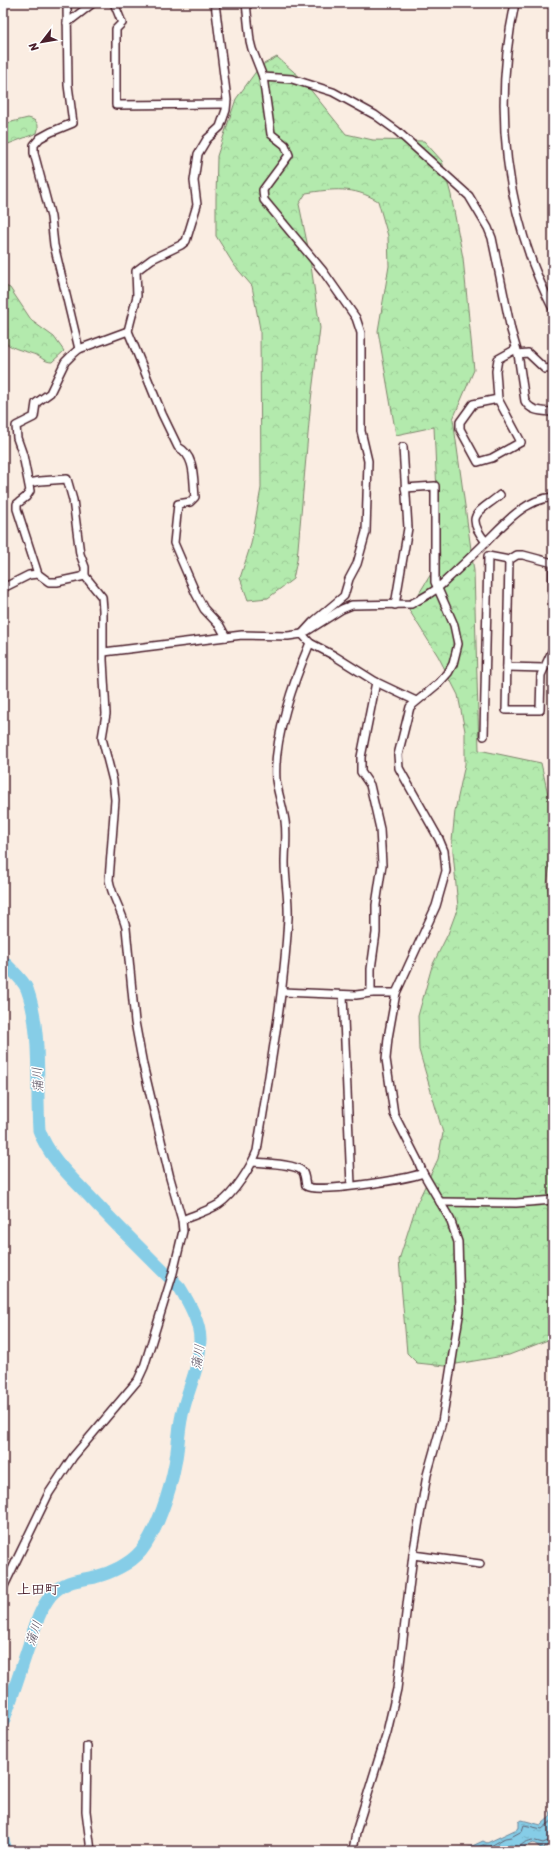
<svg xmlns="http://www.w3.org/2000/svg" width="556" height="1854" viewBox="0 0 556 1854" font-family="Sriracha,'Klee One',sans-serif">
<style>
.forest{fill:url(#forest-crowns);stroke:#7e846c}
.water{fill:url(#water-ripples);stroke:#6e879c}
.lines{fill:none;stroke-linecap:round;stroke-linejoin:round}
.shore{stroke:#626576;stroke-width:1}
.river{stroke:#86cde7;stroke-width:13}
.minor-casing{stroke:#4a1f2b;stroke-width:10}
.minor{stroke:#fff;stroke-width:7}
.labels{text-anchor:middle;stroke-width:3;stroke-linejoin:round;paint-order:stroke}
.water-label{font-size:13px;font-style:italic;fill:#5c5363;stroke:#fff}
.quarter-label{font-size:14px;font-weight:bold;fill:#4a1f2b;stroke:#fff}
</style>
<defs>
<pattern id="forest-crowns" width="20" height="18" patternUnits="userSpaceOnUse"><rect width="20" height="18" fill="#b3eaad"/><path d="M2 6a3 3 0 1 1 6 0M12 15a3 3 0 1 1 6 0" fill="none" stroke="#9bc895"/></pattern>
<pattern id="water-ripples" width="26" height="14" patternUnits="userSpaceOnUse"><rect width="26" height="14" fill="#86cde7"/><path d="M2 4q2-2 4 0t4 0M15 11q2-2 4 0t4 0" fill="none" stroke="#75b0c6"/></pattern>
</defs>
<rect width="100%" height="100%" fill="#faede2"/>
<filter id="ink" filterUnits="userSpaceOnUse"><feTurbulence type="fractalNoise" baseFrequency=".025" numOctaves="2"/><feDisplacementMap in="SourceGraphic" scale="8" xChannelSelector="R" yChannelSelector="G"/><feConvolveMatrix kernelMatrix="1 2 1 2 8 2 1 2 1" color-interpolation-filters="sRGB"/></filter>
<g filter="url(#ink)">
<g class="forest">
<path d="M277,57L301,78L346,134L373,140L424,141L442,161L451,195L463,258L474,370L453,419L474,571L479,750L541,763L553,817V847L547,884L553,913V1338L509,1355L445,1366L417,1363L407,1353L399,1260L417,1203L438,1159L443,1133L419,1050L418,1016L432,966L448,934L458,907L452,841L455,811L465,764V731L458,695L438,656L409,610L440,559L434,427L396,435L378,331L389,266L388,236L378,201C353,186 333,189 306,193L299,204L309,252L320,328L311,400L297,560L293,579L268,598L248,600L240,578L251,544L261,488L260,329L252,286L234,265L216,236V198L217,156L236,99L260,66Z"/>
<path d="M28,118C37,120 40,124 37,133L3,146V124Z"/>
<path d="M3,285L10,288L32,321L54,337L64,351L52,362C46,362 43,359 38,356C25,350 15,351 3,341Z"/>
</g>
<path class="water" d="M553,1810V1842L542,1849L534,1843L525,1846L520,1851H464L468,1848L483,1841L487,1843L519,1828V1822L522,1820L541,1825L551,1816L550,1811Z"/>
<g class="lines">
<g class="shore">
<path d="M470,1851L483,1845L489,1847L505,1838L511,1837L522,1831L524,1825L542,1829L553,1820"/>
<path d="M518,1851C519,1844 526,1842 532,1840L543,1843L553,1839"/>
</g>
<g class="river">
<path d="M3,961C10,969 23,979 27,989C42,1030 36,1086 39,1130C49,1158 71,1177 91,1198C120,1229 150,1258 180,1288C189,1303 200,1322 200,1340C200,1365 190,1384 184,1407C178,1426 179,1445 175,1464C170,1491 158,1529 141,1551C130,1564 111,1573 95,1577C79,1580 63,1581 51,1595C39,1610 34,1630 28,1648C20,1672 12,1697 3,1722"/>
<path d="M3,1840L6,1851"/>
</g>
<defs>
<g id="minor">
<path d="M67,3L68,85L73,123L51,132L40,138L34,145V153L51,217L54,245L79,349"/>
<path d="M114,3L122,23L116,29V105L226,104"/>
<path d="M215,3L227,100L226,110L220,127L207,139L198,154L194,181L197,205L186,241L181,245L152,259L136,271L137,296L128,331L162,414L178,447C196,456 193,480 195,497L190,502L178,504L174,543L196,594L204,609L220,626L226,637"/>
<path d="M246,3L250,41L252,49L263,77L271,134L285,145L289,155L263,190L264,200L323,271L356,318L361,333V431L368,461L366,532L357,564L349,579L344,596L313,622L302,634"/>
<path d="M515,3C493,106 504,214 553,309"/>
<path d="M67,23L93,3"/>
<path d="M263,77L292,79L333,92L375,115L397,131L469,196L488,228L492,238L511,330L518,354L525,401C531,412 542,411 553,412"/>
<path d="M518,354L528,353L545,369L553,368"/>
<path d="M498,399L473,404L460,422V429L478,462L492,458L521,442L498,399L496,371L498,359L516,349"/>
<path d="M29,483L40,481L67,479L73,500L80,554L85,567V576"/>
<path d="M486,542C463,514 480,512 500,495"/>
<path d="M3,588L29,575L38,574"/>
<path d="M395,605L408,528L403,447"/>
<path d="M307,631L342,609L352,605L411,604C421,599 431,594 440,586C455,572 471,557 486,542C505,523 524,500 553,497"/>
<path d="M104,652L242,635L288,636L302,634L310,643L333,655L376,682L416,701"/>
<path d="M507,667L544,668"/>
<path d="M484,736L488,556L509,560L517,555H523L553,563V649L541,675L540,710H506L509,560"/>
<path d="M282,992L356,995L371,993H396"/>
<path d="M371,993V969L376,933V905L382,865L380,829L370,785L361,772V757L376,682"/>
<path d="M343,995L351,1185"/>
<path d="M253,1162C263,1163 296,1164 302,1171C305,1174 305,1181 306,1186C317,1194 407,1179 423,1173"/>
<path d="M440,1202L516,1203L553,1200"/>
<path d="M182,1220C194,1215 208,1211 219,1204C234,1194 251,1167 257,1151C269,1073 284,996 288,918C289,900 285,881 285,863C285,849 287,835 285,821C283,807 278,794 276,780C273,739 294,680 310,643"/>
<path d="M413,1555L480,1564"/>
<path d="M3,1588L49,1493L73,1457L138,1380L144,1367L173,1273L183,1231L182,1220L170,1178L143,1065L135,1022L126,928C122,911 112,897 109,880L115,800L113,781L102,738L106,714L103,660V610L102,597L85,576L57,582H49L38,574L17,509V504L26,497L30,491L23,455L17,438L16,426L34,417L36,403L50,393L65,362L72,355L79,349L128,331"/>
<path d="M87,1746L86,1811L91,1851"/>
<path d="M353,1851L356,1832L387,1732L397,1689L413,1555L427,1475L442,1422L460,1310L458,1242L450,1219L423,1173L418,1161L394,1114L386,1059L388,1038L396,993L436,906L446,871L444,851L439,839L404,777L399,768L398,755L410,707L439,683L448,673L453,664L458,644L454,625L435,582V486L405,488"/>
</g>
</defs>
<use href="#minor" class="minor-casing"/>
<use href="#minor" class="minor"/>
</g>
</g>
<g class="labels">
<g class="water-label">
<text transform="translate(37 1080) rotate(-93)" y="5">蒲川</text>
<text transform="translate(197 1357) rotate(-81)" y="5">蒲川</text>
<text transform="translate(33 1633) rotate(-71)" y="5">蒲川</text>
</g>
<g class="quarter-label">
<text x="38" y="1594">上田町</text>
</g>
</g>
<rect width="556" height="1854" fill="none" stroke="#fff" stroke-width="16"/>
<rect x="8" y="8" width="540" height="1838" fill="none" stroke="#4a1f2b" stroke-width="1.5" filter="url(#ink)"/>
<g transform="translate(42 42) rotate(239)" stroke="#ffffff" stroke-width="3" paint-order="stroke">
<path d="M0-3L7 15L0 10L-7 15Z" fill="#4a1f2b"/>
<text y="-6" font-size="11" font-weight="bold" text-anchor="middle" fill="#4a1f2b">N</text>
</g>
</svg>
